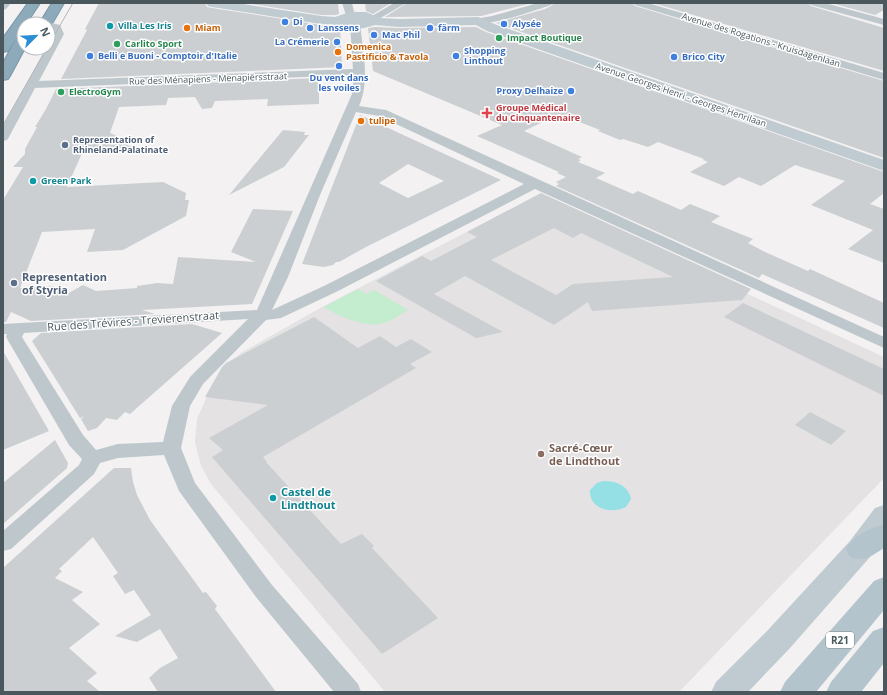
<svg xmlns="http://www.w3.org/2000/svg" width="887" height="695" viewBox="0 0 887 695" font-family="'Open Sans',sans-serif">
<style>
.education{fill:#e4e2e3}
.green{fill:#c4ecce}
.water{fill:#95e0e5}
.building{fill:#cbcfd2;fill-rule:evenodd}
.lines{fill:none;stroke-linecap:round;stroke-linejoin:round}
.highway-casing{stroke:#7996a7;stroke-width:2}
.street{fill:#bec7cc;fill-rule:evenodd}
.secondary{fill:#bfcad1;fill-rule:evenodd}
.primary{fill:#b3c4cd;fill-rule:evenodd}
.highway{fill:#8daabb;fill-rule:evenodd}
.tram{stroke:#b4b7ba;stroke-width:1}
.shop-dot{fill:#3f7fe0;stroke:#fff;stroke-width:1.5}
.culture-dot{fill:#0f9aa8;stroke:#fff;stroke-width:1.5}
.food-dot{fill:#e8710a;stroke:#fff;stroke-width:1.5}
.leisure-dot{fill:#2e9e5b;stroke:#fff;stroke-width:1.5}
.health-dot{fill:#e0444e;stroke:#fff;stroke-width:1.5}
.service-dot{fill:#5c6f8a;stroke:#fff;stroke-width:1.5}
.education-dot{fill:#8d6e63;stroke:#fff;stroke-width:1.5}
.labels{text-anchor:middle;stroke-width:3;stroke-linejoin:round;paint-order:stroke}
.far-shop-label{font-size:9px;font-weight:bold;fill:#366cbe;stroke:#fff;text-anchor:start}
.far-culture-label{font-size:9px;font-weight:bold;fill:#0d838f;stroke:#fff;text-anchor:start}
.far-food-label{font-size:9px;font-weight:bold;fill:#c56008;stroke:#fff;text-anchor:start}
.far-leisure-label{font-size:9px;font-weight:bold;fill:#27864d;stroke:#fff;text-anchor:start}
.far-street-label{font-size:9px;fill:#4a575d;stroke:#fff}
.far-health-label{font-size:9px;font-weight:bold;fill:#be3a42;stroke:#fff;text-anchor:start}
.far-service-label{font-size:9px;font-weight:bold;fill:#4e5e75;stroke:#fff;text-anchor:start}
.shield{fill:#fff;stroke:#80898e;stroke-width:1}
.shield-label{font-size:10px;font-weight:bold;fill:#4a575d}
.service-label{font-size:11px;font-weight:bold;fill:#4e5e75;stroke:#fff;text-anchor:start}
.street-label{font-size:11px;fill:#4a575d;stroke:#fff}
.education-label{font-size:11px;font-weight:bold;fill:#785e54;stroke:#fff;text-anchor:start}
.culture-label{font-size:11px;font-weight:bold;fill:#0d838f;stroke:#fff;text-anchor:start}
</style>
<rect width="100%" height="100%" fill="#f3f1f1"/>
<path class="education" d="M536,196L884,357V478L679,692H385L211,484L201,466L195,442L197,419L212,385L225,366L241,353L322,307Z"/>
<path class="green" d="M358,289L366,294L374,290L408,310C400,315 390,322 380,324C365,327 337,316 324,307Z"/>
<path class="water" d="M603,481C616,481 628,485 631,499L626,507C612,514 589,510 590,490L597,483Z"/>
<g class="building">
<path d="M99,3H205L207,7L212,8L321,25L340,27L342,67L61,79L87,30L85,29Z"/>
<path d="M246,3H338L339,14L335,15H321Z"/>
<path d="M365,3H391L373,14L366,11Z"/>
<path d="M407,3H532L481,16L385,17Z"/>
<path d="M554,3H632L635,6L884,81V158L496,23L545,9L551,6Z"/>
<path d="M653,3H808L811,6L884,28V71Z"/>
<path d="M831,3H884V10L875,15Z"/>
<path d="M375,27L399,28L476,27L486,32L884,172V193L870,204L884,209V263L848,249L873,230L811,205L845,181L795,165L761,186L739,177L724,186L690,172L708,162L703,160L704,159L658,142L648,147L623,139L620,140L598,131L600,130L559,114L524,131L582,157L578,159L581,160L578,162L605,173L596,178L633,194L638,191L681,210L690,204L720,216L711,222L753,239L748,243L765,252L808,271L810,269L884,303V328L762,274L759,278L556,186L559,184L556,182L566,177L557,173L559,172L477,136L502,125L373,71L368,28Z"/>
<path d="M319,78V104L267,106L268,99L215,101L212,108L202,109L195,97L168,98L166,105L119,107L110,133L126,140L121,142L135,148L83,151L67,187L163,182L186,193L185,200H189L186,216L123,250L87,252L95,229L42,232L20,288L53,286L67,294L83,285L96,291L137,288V286L157,283L173,284L178,257L256,262L231,252L253,209L293,211L252,304L142,310L155,314L31,321L11,312L6,322H3V200L23,167H13L25,154V149L37,127H35L46,109L56,89Z"/>
<path d="M360,115L501,180L366,247L339,262H336L333,265L324,267L302,264ZM408,164L444,181L408,198L379,183Z"/>
<path d="M283,130L305,132L304,135H309L284,167L229,195Z"/>
<path d="M541,193L751,289L742,300L592,311L588,302L554,325L465,276L434,294L503,332L476,338L376,281L422,256L431,261L477,237L467,232ZM554,228L573,238L581,233L673,277L573,284L556,295L491,260Z"/>
<path d="M743,303L884,369V396L724,317Z"/>
<path d="M314,317L358,348L380,336L396,347L411,339L432,352L410,364L416,368L263,457L267,462H266L341,544L362,534L374,546L372,548L438,618L382,654L212,457L223,450L209,438L268,405L205,397L222,367L226,363Z"/>
<path d="M192,324L222,333L130,414L125,412L117,420L106,418L97,428L88,431L81,419L84,416L80,418L32,341L41,333Z"/>
<path d="M3,351L49,431L3,450Z"/>
<path d="M810,412L846,431L831,445L795,425Z"/>
<path d="M55,440L68,463L67,468L3,524V483Z"/>
<path d="M114,468H131L133,482L137,495L150,520L203,593L206,592L217,606L215,609L276,692H158L149,678L160,668L178,658L160,629L137,642L115,636L151,615L134,590L125,594L113,576L118,573L93,537L59,569L62,571L55,578L83,592L72,600L100,624L69,648L97,673L87,681L100,692H3V568Z"/>
</g>
<g class="lines">
<defs>
<g id="highway">
<path d="M28,3H40L26,24H24V27L8,51L3,52V38Z"/>
<path d="M52,3H64L50,27H48V24H39Z"/>
<path d="M24,33L25,48L10,76L8,79L3,80V63L19,34Z"/>
</g>
</defs>
<use href="#highway" class="highway-casing"/>
<g class="street">
<path d="M3,3H11L6,9L3,10Z"/>
<path d="M342,3H352L355,16L353,18H347Z"/>
<path d="M394,3H406L377,20H371L369,18Z"/>
<path d="M538,3H553L551,5C539,9 481,30 473,21L475,19L492,16Z"/>
<path d="M633,3H648L884,73V80L635,5Z"/>
<path d="M809,3H825L884,19V25L811,5Z"/>
<path d="M355,21L360,24C363,51 370,80 359,106L386,110L884,337V348L535,189L338,291L281,318L266,320L203,384L190,406L181,448L195,483L272,585L358,684L361,692H334L256,597L179,491L164,455L118,458L100,463L94,474L11,549L3,551V531L79,465L82,459L69,445L6,337L7,334H3V324L257,310L352,94L354,75L35,88L9,137L7,140L3,141V126L46,48H48V45L54,34L52,29L48,28V24H44V23L48,22L60,25L64,34L39,81L353,69L350,24ZM356,112L379,116L524,184L326,285L272,310L288,277L320,195ZM248,319L190,377L172,406L163,442L118,444L96,450L83,435L22,337L24,333Z"/>
</g>
<g class="secondary">
<path d="M206,3H236L321,16L335,17L350,12H366L380,18L399,19L478,17L497,25L884,160V171L487,31L476,25L399,27L375,25L364,28L355,29L338,25L321,24L212,7L208,6Z"/>
<path d="M884,505V536L870,557L790,648L748,692H711L716,682L768,630L850,541L875,508Z"/>
</g>
<g class="primary">
<path d="M884,524V548C871,556 866,562 850,557L846,549C853,536 870,528 884,524Z"/>
<path d="M884,577V610L816,692H780L785,682L874,581Z"/>
<path d="M884,627V663L861,692H826L831,682L873,631Z"/>
</g>
<use href="#highway" class="highway"/>
<g class="tram">
<path d="M48,46L73,3"/>
<path d="M3,125L47,48"/>
</g>
</g>
<g class="shop-dot">
<circle cx="285" cy="22" r="4"/>
<circle cx="504" cy="24" r="4"/>
<circle cx="310" cy="28" r="4"/>
<circle cx="430" cy="28" r="4"/>
<circle cx="374" cy="35" r="4"/>
<circle cx="337" cy="42" r="4"/>
<circle cx="90" cy="56" r="4"/>
<circle cx="456" cy="56" r="4"/>
<circle cx="674" cy="57" r="4"/>
<circle cx="339" cy="66" r="4"/>
<circle cx="571" cy="91" r="4"/>
</g>
<g class="culture-dot">
<circle cx="110" cy="26" r="4"/>
<circle cx="33" cy="181" r="4"/>
<circle cx="273" cy="498" r="4"/>
</g>
<g class="food-dot">
<circle cx="187" cy="28" r="4"/>
<circle cx="338" cy="52" r="4"/>
<circle cx="361" cy="121" r="4"/>
</g>
<g class="leisure-dot">
<circle cx="499" cy="38" r="4"/>
<circle cx="117" cy="44" r="4"/>
<circle cx="61" cy="92" r="4"/>
</g>
<path class="health-dot" d="M485 107h4v4h4v4h-4v4h-4v-4h-4v-4h4z"/>
<g class="service-dot">
<circle cx="65" cy="145" r="4"/>
<circle cx="14" cy="283" r="4"/>
</g>
<circle class="education-dot" cx="541" cy="454" r="4"/>
<g class="labels">
<g class="far-shop-label">
<text x="293" y="25">Di</text>
<text x="512" y="27">Alysée</text>
<text x="318" y="31">Lanssens</text>
<text x="438" y="31">färm</text>
<text x="382" y="38">Mac Phil</text>
<text x="329" y="45" text-anchor="end">La Crémerie</text>
<text x="464" y="54">Shopping<tspan x="464" dy="10">Linthout</tspan></text>
<text x="98" y="59">Belli e Buoni - Comptoir d'Italie</text>
<text x="682" y="60">Brico City</text>
<text x="339" y="81" text-anchor="middle">Du vent dans<tspan x="339" dy="10">les voiles</tspan></text>
<text x="563" y="94" text-anchor="end">Proxy Delhaize</text>
</g>
<g class="far-culture-label">
<text x="118" y="29">Villa Les Iris</text>
<text x="41" y="184">Green Park</text>
</g>
<g class="far-food-label">
<text x="195" y="31">Miam</text>
<text x="346" y="50">Domenica<tspan x="346" dy="10">Pastificio &amp; Tavola</tspan></text>
<text x="369" y="124">tulipe</text>
</g>
<g class="far-leisure-label">
<text x="507" y="41">Impact Boutique</text>
<text x="125" y="47">Carlito Sport</text>
<text x="69" y="95">ElectroGym</text>
</g>
<g class="far-street-label">
<text transform="translate(761 40) rotate(17)" y="3">Avenue des Rogations - Kruisdagenlaan</text>
<text transform="translate(208 79) rotate(-2)" y="3">Rue des Ménapiens - Menapiërsstraat</text>
<text transform="translate(681 95) rotate(19)" y="3">Avenue Georges Henri - Georges Henrilaan</text>
</g>
<g class="far-health-label">
<text x="496" y="111">Groupe Médical<tspan x="496" dy="10">du Cinquantenaire</tspan></text>
</g>
<g class="far-service-label">
<text x="73" y="143">Representation of<tspan x="73" dy="10">Rhineland-Palatinate</tspan></text>
</g>
<rect class="shield" x="826" y="632" width="28" height="16" rx="3"/>
<g class="shield-label">
<text x="840" y="644">R21</text>
</g>
<g class="service-label">
<text x="22" y="281">Representation<tspan x="22" dy="13">of Styria</tspan></text>
</g>
<g class="street-label">
<text transform="translate(133 321) rotate(-4)" y="4">Rue des Trévires - Trevierenstraat</text>
</g>
<g class="education-label">
<text x="549" y="452">Sacré-Cœur<tspan x="549" dy="13">de Lindthout</tspan></text>
</g>
<g class="culture-label">
<text x="281" y="496">Castel de<tspan x="281" dy="13">Lindthout</tspan></text>
</g>
</g>
<rect width="887" height="695" fill="none" stroke="#4a575d" stroke-width="8"/>
<g transform="translate(36 36) rotate(66)"><circle r="19" fill="#ffffff" stroke="#b7bcbe"/>
<path d="M0-3L7 15L0 10L-7 15Z" fill="#2a8ed4"/>
<text y="-6" font-size="11" font-weight="bold" text-anchor="middle" fill="#4a575d">N</text>
</g>
</svg>
